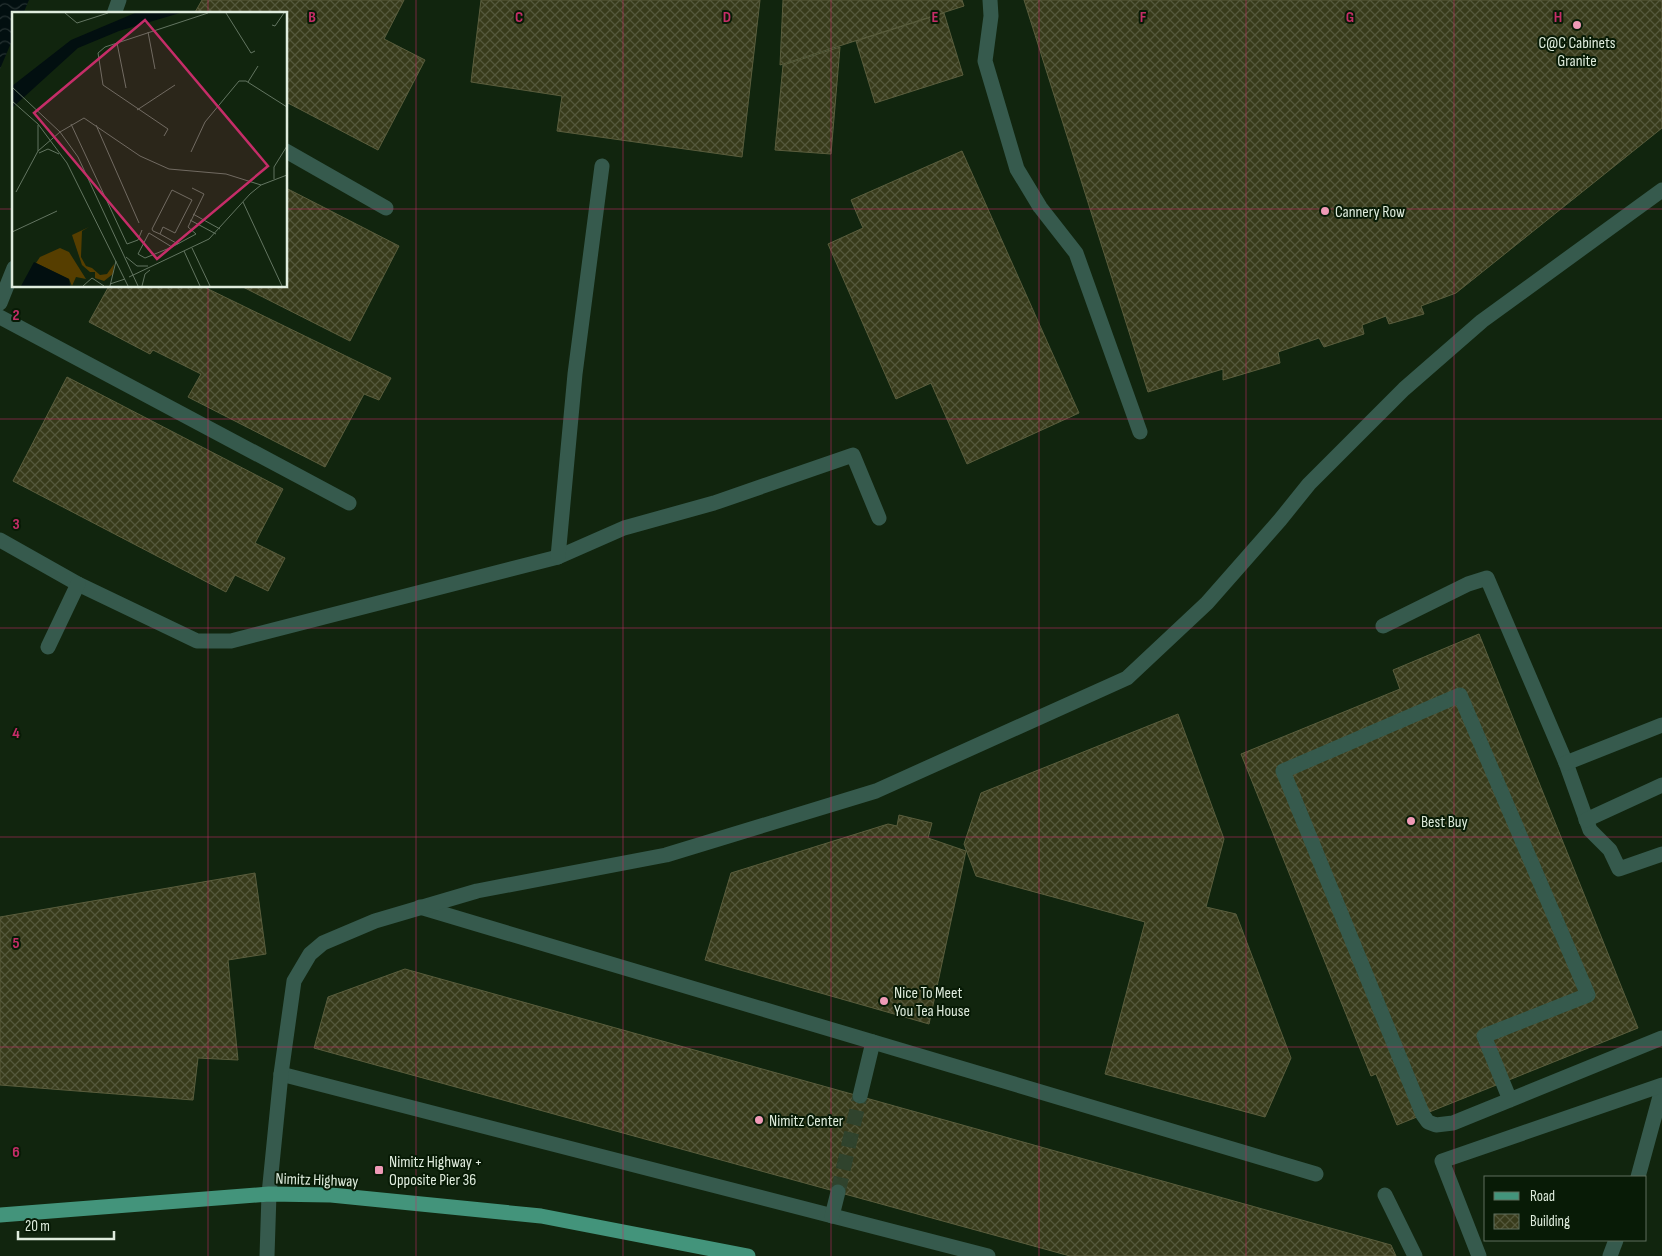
<svg xmlns="http://www.w3.org/2000/svg" width="1662" height="1256" viewBox="0 0 1662 1256" font-family="'Sofia Sans Condensed',sans-serif">
<style>
.water{fill:url(#water-waves)}
.building{fill:url(#building-cross-hatch);stroke:#5a5d3d}
.lines{fill:none;stroke-linecap:round;stroke-linejoin:round}
.minor-tunnel{stroke:#30432d;stroke-width:15;stroke-dasharray:15 8;stroke-linecap:butt}
.minor{stroke:#365a4d;stroke-width:15}
.major{stroke:#43947b;stroke-width:15}
.grid{fill:none;stroke:#c52d68;stroke-width:1;stroke-opacity:0.55}
.poi-dot{fill:#ef9ab7;stroke:#081b06;stroke-width:2}
.labels{text-anchor:middle;stroke-width:4;stroke-linejoin:round;paint-order:stroke}
.poi-label{font-size:16px;fill:#dfecdd;stroke:#081b06;text-anchor:start}
.street-label{font-size:16px;fill:#dfecdd;stroke:#081b06}
.inset-road{fill:none;stroke:#637561;stroke-width:1}
.view{fill:#c52d68;fill-opacity:0.15;stroke:#c52d68;stroke-width:2.5}
.inset-edge{fill:none;stroke:#dfecdd;stroke-width:2.5}
.grid-label{font-size:16px;text-anchor:middle;font-weight:bold;fill:#c52d68;stroke:#081b06;stroke-width:4;stroke-linejoin:round;paint-order:stroke}
</style>
<defs>
<pattern id="water-waves" width="16" height="10" patternUnits="userSpaceOnUse" patternTransform="scale(1.25)"><rect width="16" height="10" fill="#020f10"/><path d="M0 5q4-4 8 0t8 0" fill="none" stroke="#263232"/></pattern>
<pattern id="building-cross-hatch" width="8" height="8" patternUnits="userSpaceOnUse" patternTransform="scale(1.25)"><rect width="8" height="8" fill="#383b1b"/><path d="M0 0l8 8M0 8l8-8" fill="none" stroke="#54583c"/></pattern>
</defs>
<rect width="100%" height="100%" fill="#11250e"/>
<path class="water" d="M0,0H29L23,14H14V36L0,69Z"/>
<g class="building">
<path d="M202,0H404L384,39L425,60L378,150L286,102V14H194Z"/>
<path d="M481,0H760L742,157L557,131L562,96L471,82Z"/>
<path d="M783,0H962L964,6L780,65Z"/>
<path d="M1024,0H1662V128L1456,293L1421,306L1424,314L1389,324L1386,316L1362,325L1364,334L1324,347L1319,338L1278,352L1280,363L1223,380V369L1148,392Z"/>
<path d="M944,13L963,75L875,103L856,41Z"/>
<path d="M840,47L831,154L775,150L783,65Z"/>
<path d="M962,151L1079,413L967,464L931,383L896,399L828,244L863,228L851,200Z"/>
<path d="M286,188L399,246L350,341L241,286H286Z"/>
<path d="M109,286H202L391,378L379,400L364,394L325,467L188,397L201,374L153,350L150,354L89,322Z"/>
<path d="M67,377L283,489L255,543L285,558L268,591L235,575L226,592L13,481Z"/>
<path d="M1479,634L1638,1028L1397,1125L1376,1074L1371,1076L1241,754L1400,689L1393,670Z"/>
<path d="M1178,714L1224,839L1206,907L1236,914L1291,1058L1265,1117L1105,1074L1145,922L976,876L964,844L981,793Z"/>
<path d="M899,815L932,823L928,838L966,851L929,1024L705,960L731,873L888,824L897,826Z"/>
<path d="M255,873L266,954L228,960L238,1060L198,1058L193,1100L0,1085V917Z"/>
<path d="M405,969L1391,1245L1396,1256H1070L314,1048L328,997Z"/>
</g>
<g class="lines">
<path class="minor-tunnel" d="M838,1192L860,1096"/>
<g class="minor">
<path d="M990,0L991,16L985,61L1017,169L1040,207L1076,253L1140,432"/>
<path d="M114,14L119,0"/>
<path d="M286,151L386,208"/>
<path d="M0,303L14,268"/>
<path d="M0,317L349,503"/>
<path d="M0,540L78,584L197,641H231L558,557L624,528L714,503L853,455L879,518"/>
<path d="M558,557L575,374L602,166"/>
<path d="M1383,626L1468,584L1487,578L1566,763L1590,830L1610,850L1619,869L1662,854"/>
<path d="M48,647L78,584"/>
<path d="M1566,763L1662,725"/>
<path d="M1586,820L1662,785"/>
<path d="M420,907L1316,1174"/>
<path d="M281,1074L988,1256"/>
<path d="M860,1096L873,1042"/>
<path d="M1510,1100L1484,1036L1588,995L1460,695L1283,771L1423,1115L1428,1122L1436,1125L1453,1123L1662,1038"/>
<path d="M1638,1177L1662,1089"/>
<path d="M1385,1195L1415,1256"/>
<path d="M832,1216L838,1192"/>
<path d="M267,1256L269,1194L281,1074L294,981L310,954L323,943L375,921L477,891L666,855L876,791L1127,678L1207,603L1280,520L1309,484L1404,389L1482,321L1662,190"/>
<path d="M1479,1256L1442,1161L1662,1085"/>
<path d="M1610,1256L1616,1240"/>
</g>
<path class="major" d="M0,1215L269,1194L331,1195L541,1216L748,1256"/>
</g>
<path class="grid" d="M208,0V14M416,0V1256M623,0V1256M831,0V1256M1039,0V1256M1246,0V1256M1454,0V1256M0,209H14M286,209H1662M208,286V1256M0,419H1662M0,628H1662M0,837H1662M0,1047H1662"/>
<g class="poi-dot">
<circle cx="1577" cy="25" r="5"/>
<circle cx="1325" cy="211" r="5"/>
<circle cx="1411" cy="821" r="5"/>
<circle cx="884" cy="1001" r="5"/>
<circle cx="759" cy="1120" r="5"/>
<rect x="374" y="1165" width="10" height="10" rx="2.5"/>
</g>
<g class="labels">
<g class="poi-label">
<text x="1577" y="48" text-anchor="middle">C@C Cabinets<tspan x="1577" dy="18">Granite</tspan></text>
<text x="1335" y="217">Cannery Row</text>
<text x="1421" y="827">Best Buy</text>
<text x="894" y="998">Nice To Meet<tspan x="894" dy="18">You Tea House</tspan></text>
<text x="769" y="1126">Nimitz Center</text>
<text x="389" y="1167">Nimitz Highway +<tspan x="389" dy="18">Opposite Pier 36</tspan></text>
</g>
<g class="street-label">
<text transform="translate(317 1179) rotate(2)" y="6">Nimitz Highway</text>
</g>
</g>
<g transform="translate(12 12)">
<rect width="275" height="275" fill="#11250e"/>
<path d="M77,215L70,219L69,245L74,254L80,256L88,263L95,262L102,252L101,262L92,269L83,266V260H78L70,253L60,223ZM48,236L57,240L74,267L64,265L60,274L57,267L24,251L28,245Z" fill="#563e00"/>
<path d="M123,1H168L107,19L66,36L0,96V74L59,28ZM22,250L57,267L58,274H9Z" fill="#020f10"/>
<path class="inset-road" d="M53,1L65,11L96,1M214,1L239,41L243,39M260,13L263,14L272,1M136,20L143,57M105,31L114,76M236,70L246,54M0,75L48,120L66,145L126,274M0,89L26,112L55,151L116,274M125,98L163,73M59,112L115,232L126,228L130,218M26,113V139M84,113L127,211M152,124L156,117L91,73L86,41L93,35L196,1M179,140L193,110L227,69H234L275,95M27,141L36,137L47,142M262,167V155L275,134M4,180L26,139L48,120L72,106L128,144L157,157L214,162L249,173M231,190L270,274M181,202L208,217M178,208L204,222M0,220L45,199M148,222L151,215L163,221L180,188L160,178L140,217L141,219L148,222L166,232M160,235L137,221L126,242L133,246L160,235L184,222L176,215L192,182L180,176M180,236L198,274M172,239L188,274M114,245L125,254H136M117,265L197,227L238,182L249,173L275,163M98,272L113,267M71,274L80,266L92,274M98,274L104,249M130,274L133,262L138,258"/>
<path class="view" d="M133,8L256,154L145,247L22,101Z"/>
<rect width="275" height="275" class="inset-edge"/>
</g>
<g class="grid-label">
<text x="312" y="22">B</text>
<text x="519" y="22">C</text>
<text x="727" y="22">D</text>
<text x="935" y="22">E</text>
<text x="1143" y="22">F</text>
<text x="1350" y="22">G</text>
<text x="1558" y="22">H</text>
<text x="16" y="320">2</text>
<text x="16" y="529">3</text>
<text x="16" y="738">4</text>
<text x="16" y="948">5</text>
<text x="16" y="1157">6</text>
</g>
<rect x="1484" y="1176" width="162" height="65" fill="#081b06" stroke="#5e6f5c"/>
<rect x="1494" y="1192" width="25" height="8" fill="#43947b" stroke="#5e6f5c"/>
<text x="1530" y="1201" font-size="15" fill="#dfecdd">Road</text>
<rect x="1494" y="1214" width="25" height="15" fill="url(#building-cross-hatch)" stroke="#5e6f5c"/>
<text x="1530" y="1226" font-size="15" fill="#dfecdd">Building</text>
<path d="M18 1231v8h96v-8" fill="none" stroke="#dfecdd" stroke-width="2.5"/>
<text x="25" y="1231" font-size="15" fill="#dfecdd" stroke="#081b06" stroke-width="4" paint-order="stroke">20 m</text>
</svg>
